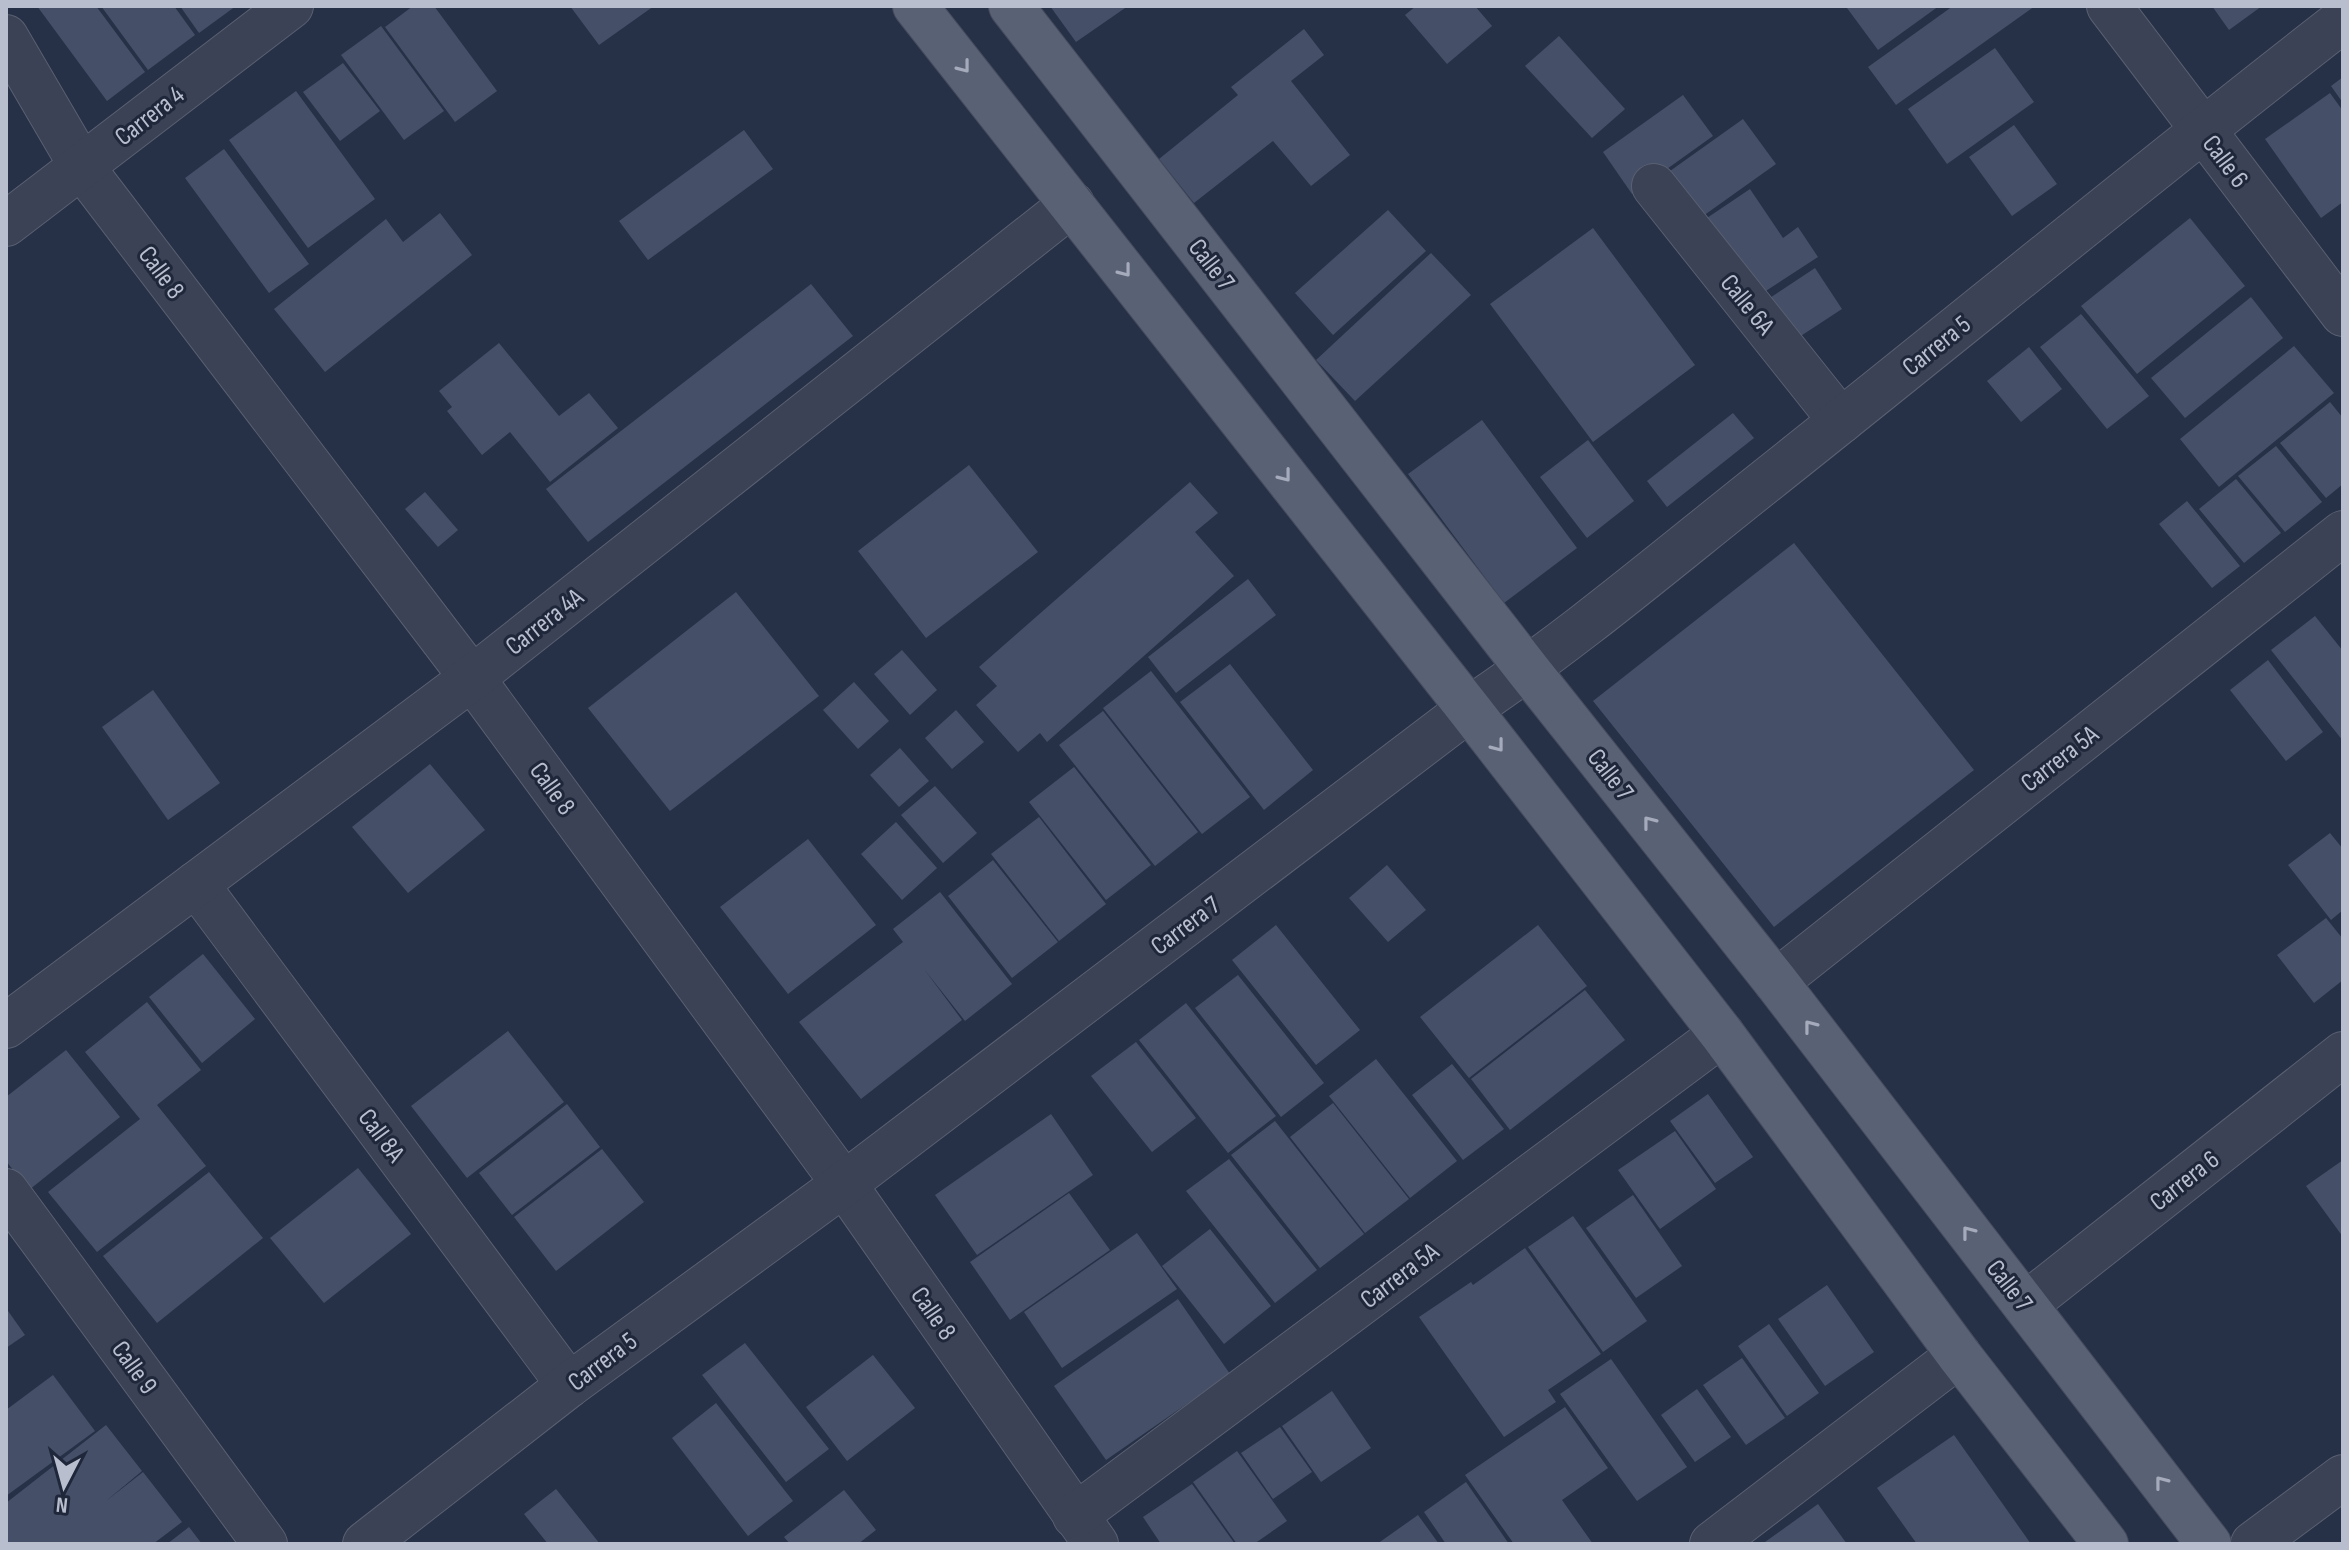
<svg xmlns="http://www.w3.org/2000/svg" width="2349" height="1550" viewBox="0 0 2349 1550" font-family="'Sofia Sans Condensed',sans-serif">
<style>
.building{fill:#454f68}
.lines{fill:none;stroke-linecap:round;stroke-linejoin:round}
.minor-casing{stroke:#596072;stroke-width:46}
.major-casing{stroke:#444b5e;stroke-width:46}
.minor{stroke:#3b4255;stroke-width:44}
.major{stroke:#596175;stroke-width:44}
.oneway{stroke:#a6abbc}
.labels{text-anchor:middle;stroke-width:6;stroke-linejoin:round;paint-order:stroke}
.street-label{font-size:26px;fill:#b9bece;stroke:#1f273b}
</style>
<rect width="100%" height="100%" fill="#263046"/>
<g class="building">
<path d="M37,6H96L145,72L107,101Z"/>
<path d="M101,6H174L195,35L148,70Z"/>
<path d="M180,6H236L199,33Z"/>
<path d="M413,6H434L497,91L455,122L385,27Z"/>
<path d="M570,6H654L599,45Z"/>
<path d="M1050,6H1128L1076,42Z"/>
<path d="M1416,6H1475L1492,26L1447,64L1405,15Z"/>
<path d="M1849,6H1939L1878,50L1847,8Z"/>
<path d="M1953,6H2035L1896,105L1868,67Z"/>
<path d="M2212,6H2262L2229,30Z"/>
<path d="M381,26L444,111L404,140L341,55Z"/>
<path d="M1304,29L1324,55L1291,81L1350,155L1311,186L1273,141L1194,203L1159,159L1238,95L1231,87Z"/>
<path d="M1559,36L1625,109L1592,138L1525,66Z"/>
<path d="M1995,48L2034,102L1947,164L1908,109Z"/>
<path d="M343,63L380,111L340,141L303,92Z"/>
<path d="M2343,77V103L2331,86Z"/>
<path d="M296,91L375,199L308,248L229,140Z"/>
<path d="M2330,93L2343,111V202L2321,218L2265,139Z"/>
<path d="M1683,95L1713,136L1632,194L1603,152Z"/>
<path d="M1743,119L1776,164L1696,221L1663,176Z"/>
<path d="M2014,125L2057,184L2012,216L1969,157Z"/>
<path d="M744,130L773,169L648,260L619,221Z"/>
<path d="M224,149L309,264L269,293L185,178Z"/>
<path d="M1750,189L1783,238L1798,227L1818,257L1749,302L1698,224Z"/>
<path d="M1388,210L1426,251L1333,335L1295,293Z"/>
<path d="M440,213L472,255L325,372L274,309L386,219L403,242Z"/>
<path d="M2190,218L2245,286L2137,374L2081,306Z"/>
<path d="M1593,228L1695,365L1593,442L1490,304Z"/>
<path d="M1431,253L1471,295L1355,401L1316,360Z"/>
<path d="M1815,268L1842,309L1787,345L1759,305Z"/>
<path d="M811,284L853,336L588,542L546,489Z"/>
<path d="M2251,297L2283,338L2185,418L2151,378Z"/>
<path d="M2081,314L2149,396L2107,429L2040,347Z"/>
<path d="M499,343L559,416L589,393L618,428L550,482L510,432L482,455L447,411L452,407L439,391Z"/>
<path d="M2294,346L2334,393L2219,487L2180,439Z"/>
<path d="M2029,347L2062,389L2021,422L1987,381Z"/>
<path d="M2330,402L2343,418V484L2326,498L2280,443Z"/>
<path d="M1733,413L1754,438L1667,507L1647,481Z"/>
<path d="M1482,420L1577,548L1504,603L1408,474Z"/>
<path d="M1588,440L1634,501L1587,538L1540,477Z"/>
<path d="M2276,446L2322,502L2285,532L2238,476Z"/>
<path d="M969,465L1038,552L926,638L858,551Z"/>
<path d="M2236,479L2281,533L2244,563L2199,509Z"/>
<path d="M1190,482L1218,513L1195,532L1234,576L1047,742L1040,733L1018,752L976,705L997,686L979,667Z"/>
<path d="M425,492L458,530L438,547L405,509Z"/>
<path d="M2187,501L2240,566L2212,588L2159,524Z"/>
<path d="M1794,543L1974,770L1774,927L1593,701Z"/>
<path d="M1248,579L1276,615L1176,693L1148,657Z"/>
<path d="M736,592L819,696L670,811L588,708Z"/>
<path d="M2315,616L2343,651V741L2271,650Z"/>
<path d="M902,650L937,690L910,715L874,674Z"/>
<path d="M2268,660L2323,732L2286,761L2230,690Z"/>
<path d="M1230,664L1313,770L1264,810L1180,702Z"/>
<path d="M1151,671L1250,797L1202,834L1103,708Z"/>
<path d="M854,682L889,721L858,749L823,710Z"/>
<path d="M153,690L220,783L168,820L102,727Z"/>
<path d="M956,710L984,742L952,769L925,738Z"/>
<path d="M1103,711L1198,832L1155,866L1059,745Z"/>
<path d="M900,748L929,781L899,807L870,775Z"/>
<path d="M430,764L485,830L408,893L352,827Z"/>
<path d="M1074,767L1151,865L1106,900L1029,802Z"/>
<path d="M935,786L977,833L943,863L901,815Z"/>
<path d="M1039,817L1106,904L1059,941L991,854Z"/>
<path d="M896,822L937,868L902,900L861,854Z"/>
<path d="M2330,833L2343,849V910L2331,920L2288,865Z"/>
<path d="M808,839L876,925L788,994L720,907Z"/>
<path d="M993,860L1058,942L1012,978L948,896Z"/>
<path d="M1387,865L1426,910L1388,942L1349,898Z"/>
<path d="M940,892L1012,984L965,1021L924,969L962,1020L861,1099L799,1022L903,942L893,929Z"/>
<path d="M2326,918L2343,939V980L2314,1003L2277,955Z"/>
<path d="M1276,925L1360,1030L1316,1065L1232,960Z"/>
<path d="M1538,925L1587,986L1469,1078L1420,1017Z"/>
<path d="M203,954L255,1019L202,1063L149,997Z"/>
<path d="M1238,975L1324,1083L1281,1117L1195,1008Z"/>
<path d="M1585,990L1625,1040L1510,1130L1471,1079Z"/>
<path d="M147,1002L201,1070L157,1105L206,1166L97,1252L48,1192L140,1119L85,1052Z"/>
<path d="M1186,1003L1276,1116L1228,1153L1139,1040Z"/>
<path d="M508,1031L564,1102L467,1178L411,1106Z"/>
<path d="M1136,1042L1196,1118L1152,1152L1091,1076Z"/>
<path d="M66,1050L120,1117L29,1190L6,1161V1097Z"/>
<path d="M1376,1059L1457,1161L1410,1198L1329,1096Z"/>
<path d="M1452,1064L1504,1129L1463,1160L1412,1095Z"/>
<path d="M1708,1094L1753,1157L1715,1183L1670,1121Z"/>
<path d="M1333,1103L1409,1199L1365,1233L1290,1137Z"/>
<path d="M567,1104L600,1147L512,1215L479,1173Z"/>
<path d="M1051,1114L1093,1175L977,1255L935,1195Z"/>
<path d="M1275,1121L1364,1234L1320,1268L1231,1155Z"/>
<path d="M1675,1131L1716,1189L1660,1229L1618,1170Z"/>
<path d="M602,1149L644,1202L556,1271L514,1217Z"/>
<path d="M1229,1159L1317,1270L1275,1303L1186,1191Z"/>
<path d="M2343,1160V1237L2306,1186Z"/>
<path d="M358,1168L411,1234L324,1303L270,1238Z"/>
<path d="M209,1172L263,1238L157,1323L103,1256Z"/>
<path d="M1069,1193L1110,1250L1010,1320L970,1262Z"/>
<path d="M1633,1195L1682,1266L1636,1298L1586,1228Z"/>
<path d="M1573,1216L1647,1321L1603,1352L1528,1247Z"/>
<path d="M1210,1229L1271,1306L1224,1344L1162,1266Z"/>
<path d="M1137,1233L1177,1289L1062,1368L1024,1312Z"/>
<path d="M1525,1248L1601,1354L1548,1390L1556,1402L1504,1437L1419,1317L1471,1282L1473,1285Z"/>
<path d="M1827,1285L1874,1352L1825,1386L1778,1319Z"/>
<path d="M1178,1299L1230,1374L1106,1460L1054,1386Z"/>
<path d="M6,1308L25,1335L6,1348Z"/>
<path d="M1769,1324L1819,1393L1787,1416L1738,1346Z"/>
<path d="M745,1343L829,1449L786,1482L702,1375Z"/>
<path d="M873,1355L915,1408L847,1461L806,1407Z"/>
<path d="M1742,1358L1785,1418L1746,1445L1703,1385Z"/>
<path d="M1611,1359L1687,1467L1637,1501L1560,1394Z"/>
<path d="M53,1375L95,1431L6,1496V1410Z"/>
<path d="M1697,1389L1731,1437L1695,1462L1661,1415Z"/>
<path d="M1332,1391L1371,1448L1321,1482L1282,1426Z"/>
<path d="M716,1403L793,1501L748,1536L672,1438Z"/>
<path d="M1565,1407L1608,1468L1562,1500L1593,1544H1514L1465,1475Z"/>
<path d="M106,1425L142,1471L106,1501L143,1472L182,1522L153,1544H6V1503Z"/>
<path d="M1280,1427L1312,1472L1273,1499L1241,1453Z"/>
<path d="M1954,1435L2031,1544H1917L1877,1488Z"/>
<path d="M1237,1451L1287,1521L1254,1544H1237L1193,1482Z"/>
<path d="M1466,1482L1509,1544H1446L1424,1512Z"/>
<path d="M1192,1484L1235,1544H1161L1143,1517Z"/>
<path d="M556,1489L600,1544H548L524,1514Z"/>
<path d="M844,1490L876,1530L858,1544H790L784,1537Z"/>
<path d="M1818,1504L1847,1544H1767L1765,1542Z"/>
<path d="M1418,1515L1439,1544H1377Z"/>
<path d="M189,1527L202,1544H167Z"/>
</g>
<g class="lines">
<defs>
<g id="minor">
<path d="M2109,6L2343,314"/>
<path d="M6,37L82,167L472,678L844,1184L1096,1544"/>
<path d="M1654,186L1841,421"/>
<path d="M6,224L291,6"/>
<path d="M196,884L569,1385"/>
<path d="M1776,982L2343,533"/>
<path d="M6,1026L472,678L1072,204"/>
<path d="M6,1191L265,1544"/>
<path d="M2025,1305L2343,1054"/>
<path d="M1075,1516L1722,1034"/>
<path d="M365,1544L569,1385L844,1184L1469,709C1571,641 1665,561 1762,484C1956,330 2147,172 2343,20"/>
<path d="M1712,1544L1959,1355"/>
<path d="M2253,1544L2343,1477"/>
</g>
<g id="major">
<path d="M915,6L1469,709L1722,1034L1959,1355L2106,1544"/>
<path d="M1011,6L1528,670L1776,982L2209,1544"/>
</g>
</defs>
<use href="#minor" class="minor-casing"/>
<use href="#major" class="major-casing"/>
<use href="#minor" class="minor"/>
<use href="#major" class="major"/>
</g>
<defs><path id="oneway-chevron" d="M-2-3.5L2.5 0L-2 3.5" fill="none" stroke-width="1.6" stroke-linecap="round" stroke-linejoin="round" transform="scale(2)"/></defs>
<g class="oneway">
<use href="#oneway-chevron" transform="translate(964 67) rotate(52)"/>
<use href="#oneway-chevron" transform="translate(1125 271) rotate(52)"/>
<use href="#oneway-chevron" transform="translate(1285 476) rotate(52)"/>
<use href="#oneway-chevron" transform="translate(1498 746) rotate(52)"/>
<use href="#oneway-chevron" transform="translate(1649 822) rotate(-128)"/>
<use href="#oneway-chevron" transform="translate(1810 1026) rotate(-128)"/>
<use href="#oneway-chevron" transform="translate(1968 1232) rotate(-128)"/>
<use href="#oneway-chevron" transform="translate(2161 1482) rotate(-128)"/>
</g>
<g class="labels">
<g class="street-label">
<text transform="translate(149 115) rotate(-38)" y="9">Carrera 4</text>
<text transform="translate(2226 161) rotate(53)" y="9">Calle 6</text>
<text transform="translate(1212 264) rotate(52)" y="9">Calle 7</text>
<text transform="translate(162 272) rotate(53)" y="9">Calle 8</text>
<text transform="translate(1748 304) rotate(51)" y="9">Calle 6A</text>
<text transform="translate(1936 345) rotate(-39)" y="9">Carrera 5</text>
<text transform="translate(544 621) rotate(-38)" y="9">Carrera 4A</text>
<text transform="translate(2059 758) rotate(-38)" y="9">Carrera 5A</text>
<text transform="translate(1611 774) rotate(52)" y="9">Calle 7</text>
<text transform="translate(553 788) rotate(54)" y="9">Calle 8</text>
<text transform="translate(1185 925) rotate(-37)" y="9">Carrera 7</text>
<text transform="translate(382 1135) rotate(53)" y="9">Call 8A</text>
<text transform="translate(2184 1180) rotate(-38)" y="9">Carrera 6</text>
<text transform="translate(1399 1275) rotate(-37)" y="9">Carrera 5A</text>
<text transform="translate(2010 1285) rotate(52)" y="9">Calle 7</text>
<text transform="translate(934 1313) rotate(55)" y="9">Calle 8</text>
<text transform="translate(602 1361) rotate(-37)" y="9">Carrera 5</text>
<text transform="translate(135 1367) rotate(54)" y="9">Calle 9</text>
</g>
</g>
<rect width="2349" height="1550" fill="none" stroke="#b9bece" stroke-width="16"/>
<g transform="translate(64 1486) rotate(186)" stroke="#1f273b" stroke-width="6" paint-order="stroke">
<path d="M0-6L14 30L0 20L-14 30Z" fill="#b9bece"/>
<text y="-12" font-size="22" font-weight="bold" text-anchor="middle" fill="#b9bece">N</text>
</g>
</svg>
